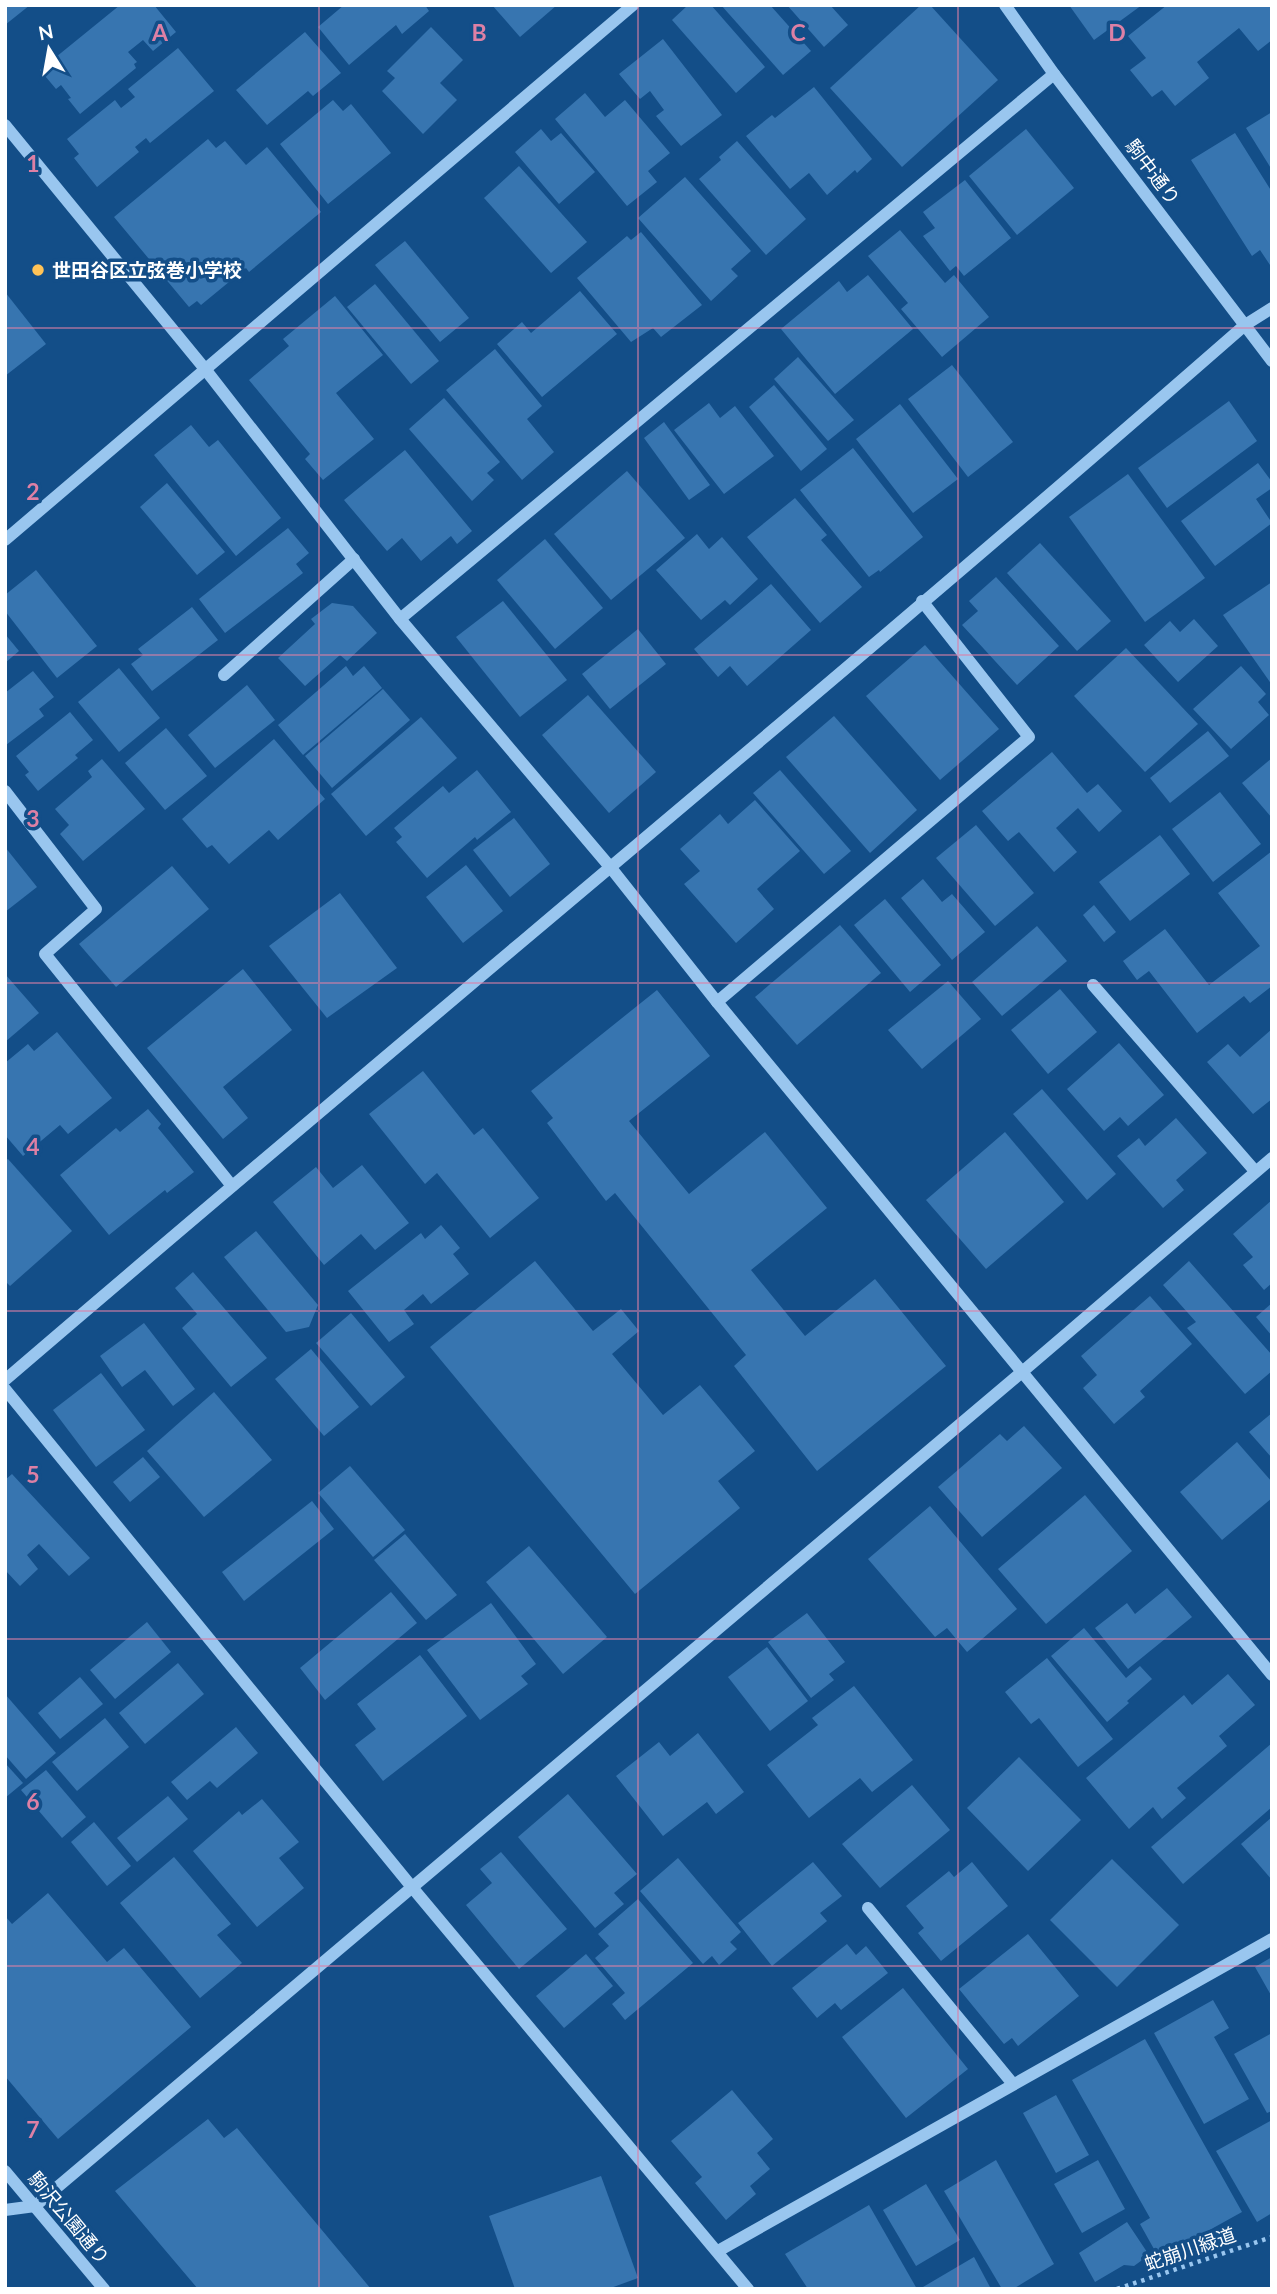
<svg xmlns="http://www.w3.org/2000/svg" width="1277" height="2294" viewBox="0 0 1277 2294" font-family="Lato,'Noto Sans JP',sans-serif">
<style>
.building{fill:#3775b0}
.lines{fill:none;stroke-linecap:round;stroke-linejoin:round}
.path{stroke:#99c6ef;stroke-width:4.5;stroke-dasharray:3.5 5;stroke-linecap:butt}
.minor{stroke:#99c6ef;stroke-width:12}
.grid{fill:none;stroke:#dd80a5;stroke-width:2;stroke-opacity:0.55}
.poi-dot{fill:#ffc357;stroke:#134e88;stroke-width:2.5}
.labels{text-anchor:middle;stroke-width:7;stroke-linejoin:round;paint-order:stroke}
.street-label{font-size:19px;fill:#fff;stroke:#134e88}
.poi-label{font-size:19px;font-weight:bold;fill:#fff;stroke:#134e88;text-anchor:start}
.grid-label{font-size:23px;text-anchor:middle;font-weight:bold;fill:#dd80a5;stroke:#134e88;stroke-width:7;stroke-linejoin:round;paint-order:stroke}
</style>
<rect width="100%" height="100%" fill="#134e88"/>
<g class="building">
<path d="M5,5H30L5,25Z"/>
<path d="M120,5H154L176,32L153,51L143,40L128,52L137,62L134,64L136,68L80,114L68,99L71,98L61,85L56,89L40,70Z"/>
<path d="M344,5H425L429,11L402,34L396,25L349,65L318,27Z"/>
<path d="M492,5H557L520,37Z"/>
<path d="M688,5H711L765,67L736,93L672,20Z"/>
<path d="M721,5H770L811,51L783,75Z"/>
<path d="M787,5H830L848,25L824,47Z"/>
<path d="M921,5H930L998,80L902,167L830,88Z"/>
<path d="M1069,5H1142L1094,40Z"/>
<path d="M1167,5H1272V40L1258,51L1239,28L1197,62L1209,78L1175,106L1162,90L1152,97L1130,70L1146,58L1128,36Z"/>
<path d="M431,27L463,60L440,83L457,100L423,134L382,91L395,78L387,71Z"/>
<path d="M305,32L341,73L313,96L308,91L267,125L236,90Z"/>
<path d="M663,39L722,115L681,146L656,116L664,110L650,91L640,99L619,74Z"/>
<path d="M178,48L214,91L150,143L146,138L135,147L139,152L97,187L74,158L79,154L67,139L115,100L121,108L135,97L128,89Z"/>
<path d="M814,87L872,159L857,173L855,170L827,195L809,173L790,189L746,136L772,115L775,118Z"/>
<path d="M585,93L605,117L625,100L670,153L648,171L657,182L627,206L555,119Z"/>
<path d="M333,100L343,111L351,104L391,153L328,204L280,144Z"/>
<path d="M1272,112V170L1246,128Z"/>
<path d="M541,129L551,141L561,133L595,172L559,204L515,152Z"/>
<path d="M1026,129L1074,188L1017,235L969,176Z"/>
<path d="M1235,133L1272,192V268L1260,250L1252,256L1191,160Z"/>
<path d="M208,139L216,148L225,141L246,165L267,147L321,212L249,272L246,268L201,305L197,301L189,307L114,217Z"/>
<path d="M737,141L806,219L766,255L699,179L721,160L719,157Z"/>
<path d="M519,166L587,242L551,273L484,198Z"/>
<path d="M685,177L751,251L731,269L738,276L711,301L638,218Z"/>
<path d="M965,180L1011,238L964,276L956,266L950,271L923,236L935,228L923,212Z"/>
<path d="M900,230L945,283L954,275L989,317L942,357L901,309L908,303L868,256Z"/>
<path d="M641,232L702,305L661,337L653,328L631,342L577,278L627,236L631,240Z"/>
<path d="M405,241L469,318L440,342L375,265Z"/>
<path d="M868,275L913,329L835,394L781,329L839,281L847,292Z"/>
<path d="M375,284L439,361L411,384L347,307Z"/>
<path d="M580,291L617,334L542,397L497,344L522,322L531,333Z"/>
<path d="M5,292L46,344L5,376Z"/>
<path d="M335,296L383,355L336,393L374,439L323,480L305,459L310,454L249,380L289,346L283,339Z"/>
<path d="M495,349L542,406L527,419L554,452L522,480L446,390Z"/>
<path d="M798,357L854,420L828,441L774,379Z"/>
<path d="M952,365L1013,442L968,477L908,399Z"/>
<path d="M774,385L827,449L801,471L749,407Z"/>
<path d="M444,398L500,462L487,473L494,480L472,501L409,429Z"/>
<path d="M1229,401L1257,441L1167,508L1138,468Z"/>
<path d="M709,403L720,418L735,406L774,456L724,494L674,430Z"/>
<path d="M900,404L958,479L913,513L856,439Z"/>
<path d="M664,422L710,485L689,500L644,438Z"/>
<path d="M191,425L209,447L218,440L281,518L236,556L154,455Z"/>
<path d="M853,448L923,537L880,572L879,570L869,577L800,490Z"/>
<path d="M405,450L472,531L457,544L451,536L421,561L402,538L387,551L344,500Z"/>
<path d="M1258,463L1272,482V488L1256,499L1272,523L1215,566L1181,521Z"/>
<path d="M627,471L685,538L611,600L554,534Z"/>
<path d="M1128,474L1205,578L1145,622L1069,517Z"/>
<path d="M167,483L225,552L197,575L140,507Z"/>
<path d="M795,498L827,535L821,540L862,587L820,623L747,537Z"/>
<path d="M288,528L309,553L296,564L303,573L225,633L199,599Z"/>
<path d="M697,534L709,549L722,537L758,579L730,605L725,600L701,620L656,570Z"/>
<path d="M545,539L603,608L555,649L497,580Z"/>
<path d="M1040,543L1111,621L1077,651L1007,573Z"/>
<path d="M36,570L97,646L57,678L5,611V595Z"/>
<path d="M996,577L1059,646L1017,685L962,625L978,611L969,601Z"/>
<path d="M1272,582V685L1223,615Z"/>
<path d="M771,584L811,630L747,686L730,666L718,677L694,649Z"/>
<path d="M503,601L567,680L520,717L456,637Z"/>
<path d="M332,603L353,606L377,633L347,661L340,655L305,686L278,658L315,624L311,619Z"/>
<path d="M192,607L218,640L152,691L131,664L143,655L138,649Z"/>
<path d="M1194,619L1218,646L1178,682L1144,645L1170,621L1180,632Z"/>
<path d="M638,629L666,664L610,709L582,674Z"/>
<path d="M5,634L19,651L5,663Z"/>
<path d="M925,645L999,729L940,780L866,696Z"/>
<path d="M1126,648L1198,724L1145,772L1074,696Z"/>
<path d="M346,666L353,676L364,666L382,688L303,755L278,725Z"/>
<path d="M1241,666L1266,694L1258,702L1269,715L1231,749L1193,709Z"/>
<path d="M119,668L160,718L119,752L78,702Z"/>
<path d="M33,671L54,697L39,709L44,716L6,745L5,693Z"/>
<path d="M247,685L275,720L215,768L188,735Z"/>
<path d="M383,689L410,720L332,788L305,756Z"/>
<path d="M588,695L656,772L609,813L542,735Z"/>
<path d="M70,712L93,740L75,755L78,758L38,791L25,775L29,772L16,756Z"/>
<path d="M834,716L917,810L870,853L786,757Z"/>
<path d="M421,717L457,758L366,836L331,794Z"/>
<path d="M166,728L207,776L165,810L125,763Z"/>
<path d="M1208,731L1229,756L1170,803L1150,778Z"/>
<path d="M274,739L325,799L278,840L269,830L229,864L212,845L207,848L182,819Z"/>
<path d="M1052,752L1087,793L1098,784L1122,811L1099,832L1078,808L1056,828L1077,852L1054,872L1019,832L1008,841L982,811Z"/>
<path d="M1272,758V818L1242,783Z"/>
<path d="M102,759L145,809L83,861L60,834L69,825L55,809L92,777L88,771Z"/>
<path d="M477,770L511,812L477,840L475,837L427,878L396,842L402,837L394,828L443,786L449,793Z"/>
<path d="M780,770L851,851L824,874L753,793Z"/>
<path d="M1220,792L1261,844L1213,882L1172,829Z"/>
<path d="M755,800L800,851L757,889L774,909L736,943L684,884L700,871L680,849L720,814L728,824Z"/>
<path d="M514,818L550,864L510,897L473,850Z"/>
<path d="M976,825L1034,893L995,926L936,858Z"/>
<path d="M1160,835L1190,874L1130,921L1099,882Z"/>
<path d="M5,847L37,887L5,912Z"/>
<path d="M1272,851V986L1250,1003L1244,996L1197,1033L1149,971L1137,980L1123,961L1165,929L1209,985L1260,946L1218,893Z"/>
<path d="M466,865L503,911L463,943L426,897Z"/>
<path d="M172,866L209,909L116,987L79,944Z"/>
<path d="M923,879L942,902L952,894L985,932L952,960L901,898Z"/>
<path d="M340,893L397,968L327,1018L269,946Z"/>
<path d="M885,899L941,965L910,992L854,925Z"/>
<path d="M1094,905L1116,932L1104,942L1083,915Z"/>
<path d="M840,925L881,973L797,1045L755,997Z"/>
<path d="M1037,926L1067,961L1002,1016L972,982Z"/>
<path d="M243,969L292,1030L223,1087L248,1118L223,1139L147,1048Z"/>
<path d="M5,974L39,1013L5,1042Z"/>
<path d="M948,981L981,1019L922,1069L888,1030Z"/>
<path d="M1060,989L1097,1032L1048,1074L1011,1030Z"/>
<path d="M657,990L710,1056L629,1121L689,1194L765,1132L827,1208L751,1270L805,1336L875,1279L946,1366L817,1471L734,1366L746,1355L615,1193L606,1201L547,1123L553,1118L531,1091Z"/>
<path d="M1272,1029V1099L1253,1114L1207,1062L1228,1044L1240,1057Z"/>
<path d="M57,1032L112,1098L68,1134L60,1125L23,1156L5,1135V1063L28,1044L34,1051Z"/>
<path d="M1119,1043L1164,1095L1128,1126L1120,1117L1104,1131L1067,1089Z"/>
<path d="M423,1071L474,1135L483,1128L539,1198L490,1238L437,1173L425,1184L369,1114Z"/>
<path d="M1042,1089L1116,1174L1087,1200L1013,1114Z"/>
<path d="M148,1109L161,1124L158,1128L194,1172L167,1193L165,1190L109,1235L60,1175L116,1128L120,1132Z"/>
<path d="M1176,1118L1207,1153L1176,1180L1184,1190L1163,1208L1117,1156L1139,1138L1145,1146Z"/>
<path d="M1005,1132L1064,1202L986,1269L926,1200Z"/>
<path d="M8,1159L72,1231L10,1286L5,1281V1161Z"/>
<path d="M362,1165L409,1223L375,1250L361,1234L324,1265L273,1202L316,1167L333,1188Z"/>
<path d="M1272,1200V1283L1264,1290L1243,1265L1253,1257L1233,1234Z"/>
<path d="M441,1225L460,1248L453,1254L469,1274L431,1304L423,1294L404,1310L414,1324L389,1342L348,1291L421,1233L425,1239Z"/>
<path d="M256,1231L318,1305L309,1327L286,1332L224,1257Z"/>
<path d="M535,1261L593,1331L621,1309L639,1331L612,1354L663,1415L700,1385L755,1451L718,1481L740,1508L635,1594L430,1347Z"/>
<path d="M1189,1261L1272,1355V1371L1245,1394L1187,1328L1196,1322L1163,1285Z"/>
<path d="M193,1272L267,1358L231,1387L182,1328L197,1314L175,1288Z"/>
<path d="M1150,1296L1192,1344L1140,1391L1145,1397L1114,1424L1083,1388L1097,1375L1081,1356Z"/>
<path d="M1272,1303V1336L1256,1317Z"/>
<path d="M351,1313L405,1377L371,1406L316,1343Z"/>
<path d="M144,1323L195,1389L173,1406L145,1370L122,1387L100,1356Z"/>
<path d="M311,1349L359,1407L324,1436L275,1379Z"/>
<path d="M101,1373L145,1430L96,1467L53,1410Z"/>
<path d="M214,1392L272,1460L204,1517L147,1451Z"/>
<path d="M1272,1413V1458L1249,1432Z"/>
<path d="M1024,1426L1062,1468L982,1537L938,1487L1000,1434L1007,1441Z"/>
<path d="M1237,1442L1272,1482V1498L1222,1540L1180,1492Z"/>
<path d="M143,1457L160,1477L130,1502L113,1482Z"/>
<path d="M350,1466L405,1530L373,1557L318,1493Z"/>
<path d="M12,1474L90,1558L69,1576L39,1544L27,1555L38,1569L20,1586L5,1570V1480Z"/>
<path d="M1085,1495L1132,1551L1046,1624L998,1569Z"/>
<path d="M312,1501L334,1529L244,1601L222,1572Z"/>
<path d="M930,1506L1017,1609L967,1652L947,1628L935,1637L868,1559Z"/>
<path d="M405,1534L457,1595L426,1620L374,1560Z"/>
<path d="M529,1546L607,1637L563,1674L486,1582Z"/>
<path d="M1167,1588L1192,1617L1128,1669L1095,1628L1127,1603L1135,1614Z"/>
<path d="M391,1592L417,1623L325,1700L300,1668Z"/>
<path d="M491,1603L536,1664L521,1676L528,1684L480,1720L427,1650Z"/>
<path d="M807,1613L845,1662L829,1674L834,1680L811,1698L768,1642Z"/>
<path d="M147,1622L171,1652L115,1699L90,1670Z"/>
<path d="M1084,1628L1126,1678L1140,1666L1152,1679L1127,1701L1129,1703L1107,1722L1051,1656Z"/>
<path d="M767,1647L808,1701L770,1731L728,1677Z"/>
<path d="M420,1655L467,1716L383,1781L355,1745L376,1729L357,1704Z"/>
<path d="M1047,1658L1113,1739L1078,1767L1039,1718L1031,1724L1005,1692Z"/>
<path d="M178,1663L204,1694L145,1744L119,1713Z"/>
<path d="M1228,1674L1255,1705L1219,1736L1227,1746L1177,1788L1186,1798L1162,1819L1153,1807L1129,1829L1086,1778L1184,1695L1192,1705Z"/>
<path d="M80,1677L103,1704L60,1739L38,1713Z"/>
<path d="M854,1686L913,1760L872,1792L860,1778L809,1818L767,1765L818,1725L812,1718Z"/>
<path d="M5,1694L56,1753L26,1779L5,1755Z"/>
<path d="M105,1718L129,1747L77,1791L52,1762Z"/>
<path d="M236,1727L258,1753L217,1788L210,1781L187,1800L171,1782Z"/>
<path d="M698,1733L744,1792L716,1814L707,1802L663,1836L616,1776L659,1742L670,1756Z"/>
<path d="M1272,1743V1807L1183,1884L1151,1847Z"/>
<path d="M1019,1757L1081,1820L1028,1871L967,1808Z"/>
<path d="M5,1763L23,1783L5,1798Z"/>
<path d="M46,1770L86,1817L62,1838L21,1790Z"/>
<path d="M912,1785L950,1830L880,1888L842,1844Z"/>
<path d="M568,1794L637,1874L614,1893L624,1904L595,1928L518,1837Z"/>
<path d="M168,1796L188,1819L137,1862L117,1838Z"/>
<path d="M262,1799L299,1842L279,1858L304,1888L257,1927L193,1851L239,1811L242,1815Z"/>
<path d="M1272,1817V1880L1241,1844Z"/>
<path d="M94,1822L131,1866L107,1886L71,1842Z"/>
<path d="M501,1852L567,1929L519,1969L466,1905L492,1883L480,1869Z"/>
<path d="M174,1857L231,1924L217,1935L242,1963L200,1998L120,1903Z"/>
<path d="M678,1858L741,1932L730,1942L737,1949L719,1965L712,1956L703,1964L640,1891Z"/>
<path d="M1112,1859L1179,1925L1117,1987L1050,1920Z"/>
<path d="M813,1862L842,1896L820,1913L827,1921L772,1966L738,1923Z"/>
<path d="M972,1862L1008,1906L941,1961L918,1933L924,1928L906,1906L949,1871L954,1877Z"/>
<path d="M48,1893L107,1962L124,1948L191,2027L58,2139L5,2076V1916L12,1924Z"/>
<path d="M638,1899L693,1963L625,2020L612,2004L625,1993L595,1958L609,1946L598,1934Z"/>
<path d="M1028,1934L1079,1996L1018,2046L1012,2038L1004,2044L959,1989Z"/>
<path d="M847,1944L856,1955L866,1946L888,1973L841,2010L835,2003L817,2018L792,1988Z"/>
<path d="M586,1954L613,1986L564,2028L536,1996Z"/>
<path d="M1272,1957V1997L1255,1967Z"/>
<path d="M903,1988L968,2069L906,2118L842,2037Z"/>
<path d="M1213,2000L1229,2028L1214,2037L1249,2099L1204,2124L1154,2033Z"/>
<path d="M1272,2033V2111L1267,2113L1234,2054Z"/>
<path d="M1145,2039L1242,2212L1159,2258L1140,2224L1150,2218L1072,2080Z"/>
<path d="M732,2090L773,2139L757,2153L770,2169L750,2186L756,2194L726,2220L695,2183L702,2177L671,2141Z"/>
<path d="M1056,2095L1089,2155L1056,2173L1023,2113Z"/>
<path d="M208,2119L224,2138L237,2128L371,2289H198L115,2191Z"/>
<path d="M1272,2120V2213L1257,2222L1216,2151Z"/>
<path d="M996,2160L1054,2264L1013,2289H1002L944,2191Z"/>
<path d="M1098,2160L1125,2209L1082,2233L1054,2184Z"/>
<path d="M601,2176L638,2278L608,2289H515L489,2216Z"/>
<path d="M926,2184L960,2240L916,2266L883,2210Z"/>
<path d="M869,2205L917,2289H808L785,2254Z"/>
<path d="M1127,2222L1149,2255L1134,2266L1124,2265L1095,2282L1079,2253Z"/>
<path d="M974,2257L991,2289H925L923,2287Z"/>
</g>
<g class="lines">
<path class="path" d="M1117,2289L1272,2237"/>
<g class="minor">
<path d="M1005,5L1054,74L1272,361"/>
<path d="M5,125L205,369L400,619L611,868L717,1002L1272,1675"/>
<path d="M5,540L633,5"/>
<path d="M400,619L1054,74"/>
<path d="M224,675L354,559"/>
<path d="M5,791L96,909L45,954L232,1186"/>
<path d="M1093,985L1255,1171"/>
<path d="M717,1002L1029,737L922,601"/>
<path d="M5,1380C417,1026 837,682 1245,325L1272,308"/>
<path d="M5,1389L411,1886L748,2289"/>
<path d="M868,1908L1013,2084"/>
<path d="M5,2171L104,2289"/>
<path d="M5,2210L35,2206L1022,1372L1272,1158"/>
<path d="M718,2251L1272,1939"/>
</g>
</g>
<path class="grid" d="M319,5V2289M638,5V2289M958,5V2289M5,328H1272M5,655H1272M5,983H1272M5,1311H1272M5,1639H1272M5,1966H1272"/>
<circle class="poi-dot" cx="38" cy="270" r="7"/>
<g class="labels">
<g class="street-label">
<text transform="translate(1153 172) rotate(53)" y="7">駒中通り</text>
<text transform="translate(69 2218) rotate(50)" y="7">駒沢公園通り</text>
<text transform="translate(1190 2249) rotate(-19)" y="7">蛇崩川緑道</text>
</g>
<g class="poi-label">
<text x="52" y="277">世田谷区立弦巻小学校</text>
</g>
</g>
<g class="grid-label">
<text x="160" y="41">A</text>
<text x="479" y="41">B</text>
<text x="798" y="41">C</text>
<text x="1117" y="41">D</text>
<text x="33" y="172">1</text>
<text x="33" y="500">2</text>
<text x="33" y="827">3</text>
<text x="33" y="1155">4</text>
<text x="33" y="1483">5</text>
<text x="33" y="1810">6</text>
<text x="33" y="2138">7</text>
</g>
<rect width="1277" height="2294" fill="none" stroke="#ffffff" stroke-width="14"/>
<g transform="translate(49 49) rotate(349)" stroke="#134e88" stroke-width="5" paint-order="stroke">
<path d="M0-5L12 26L0 18L-12 26Z" fill="#ffffff"/>
<text y="-10" font-size="19" font-weight="bold" text-anchor="middle" fill="#ffffff">N</text>
</g>
</svg>
